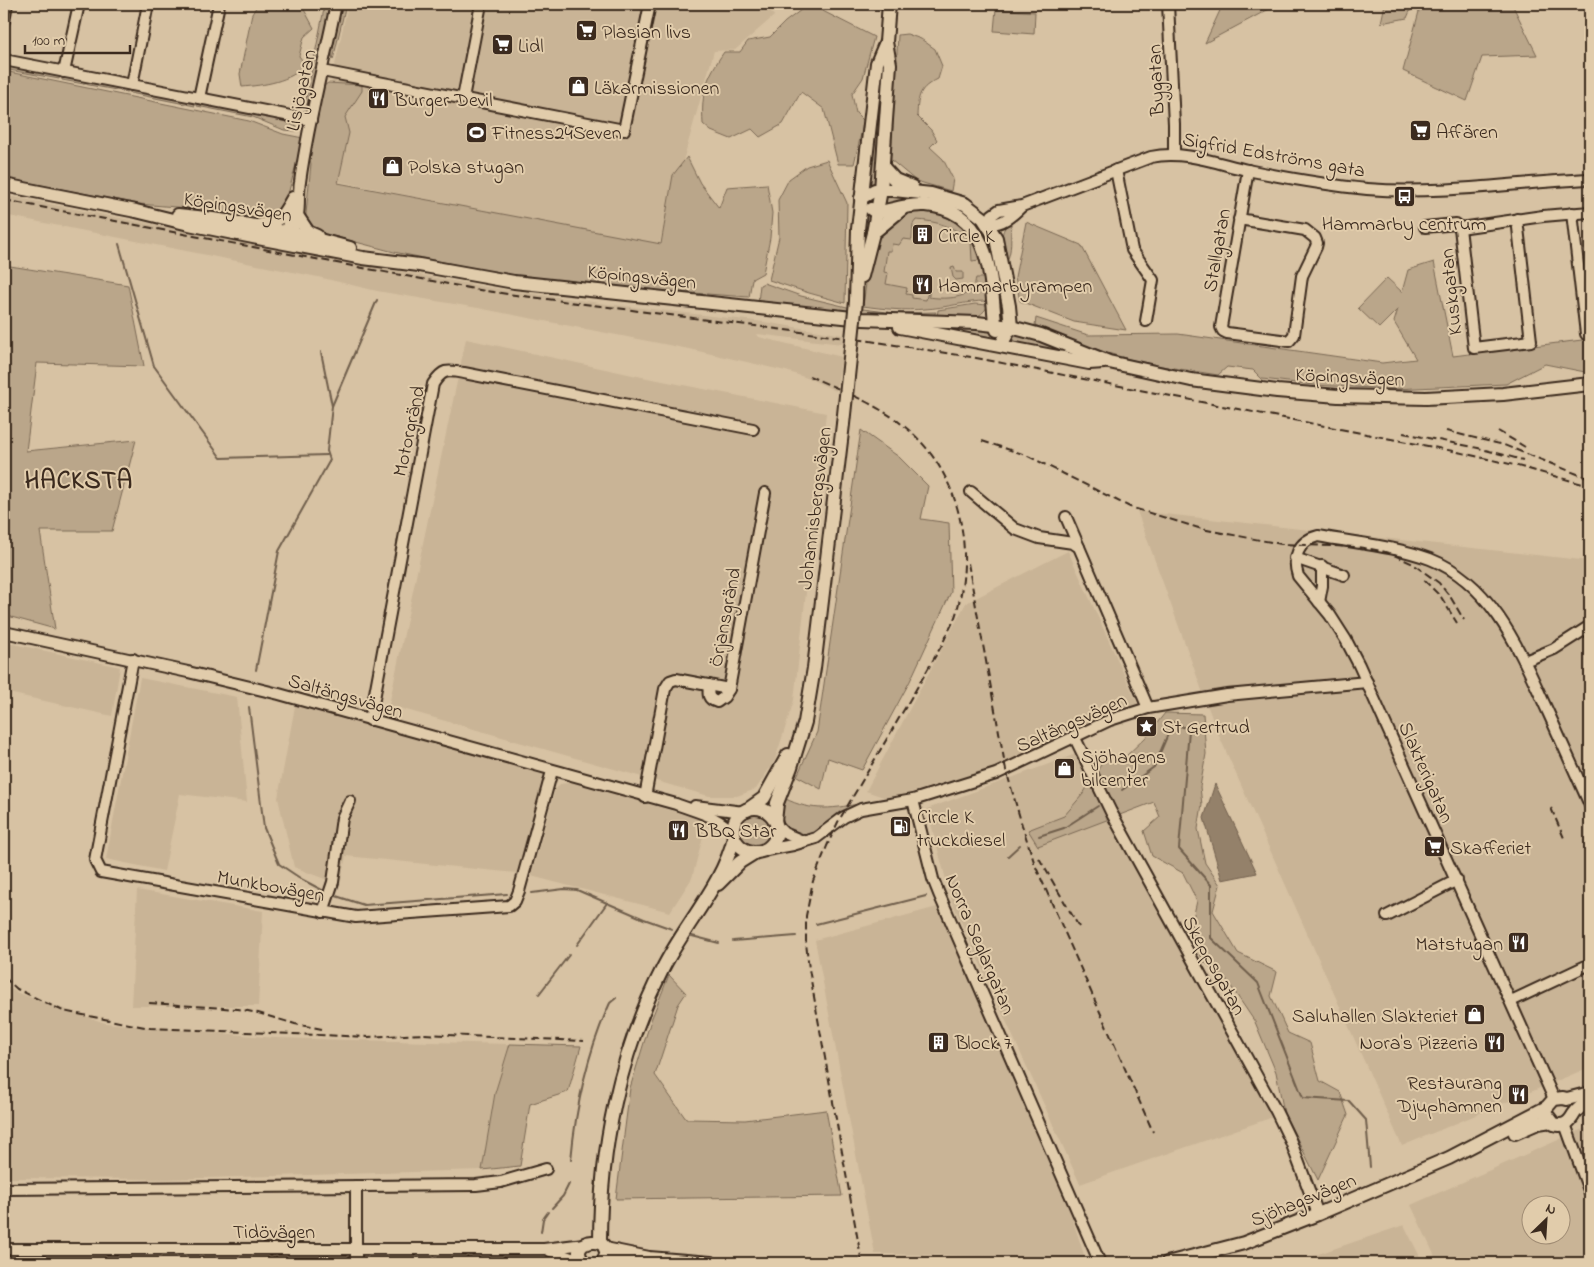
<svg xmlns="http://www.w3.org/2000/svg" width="1594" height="1267" viewBox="0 0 1594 1267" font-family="'Indie Flower',sans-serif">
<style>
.built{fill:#c9b496;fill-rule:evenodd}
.green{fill:#baa68a;stroke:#7a6854}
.water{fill:#94816a;stroke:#705e4c}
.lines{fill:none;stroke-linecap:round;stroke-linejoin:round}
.stream{stroke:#705e4c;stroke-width:2}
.minor-casing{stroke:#3b2a1e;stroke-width:14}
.major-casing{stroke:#3b2a1e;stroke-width:16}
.minor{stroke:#e1ccab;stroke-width:10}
.major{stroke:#e1ccab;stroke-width:12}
.rail{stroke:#3b2a1e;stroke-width:2;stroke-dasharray:8 4;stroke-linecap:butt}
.major-bridge-casing{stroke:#3b2a1e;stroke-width:16;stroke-linecap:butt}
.major-bridge{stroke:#e1ccab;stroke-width:12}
.labels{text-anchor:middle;stroke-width:4;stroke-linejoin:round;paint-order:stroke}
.poi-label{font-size:20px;fill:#3b2a1e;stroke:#e1ccab;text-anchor:start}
.street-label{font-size:20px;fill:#3b2a1e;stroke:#e1ccab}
.district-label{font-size:25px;font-weight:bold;letter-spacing:1px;fill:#3b2a1e;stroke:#e1ccab}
</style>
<rect width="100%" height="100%" fill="#d7c2a3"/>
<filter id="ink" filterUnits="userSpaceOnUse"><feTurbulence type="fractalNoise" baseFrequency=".02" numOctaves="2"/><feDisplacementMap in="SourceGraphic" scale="10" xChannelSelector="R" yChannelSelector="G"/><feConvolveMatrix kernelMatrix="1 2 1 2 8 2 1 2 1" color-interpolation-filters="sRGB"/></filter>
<g filter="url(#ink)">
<g class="built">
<path d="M348,4H766L774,16L735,50L714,51L659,246L316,177L321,131Z"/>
<path d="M4,195L267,247L486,287L607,304L764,322L844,335L842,344L757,334L759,337L842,357L836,391L810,379L786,371L689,349L478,308L377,291L318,277L4,215Z"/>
<path d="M909,212L959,224L968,233L980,258L986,301H976L926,309H885L863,306L871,264L880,236Z"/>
<path d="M466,339L642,377L826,413L794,700L775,760L756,789L737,796H709L389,705Z"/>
<path d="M1137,511L1590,561V1067L1402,1146L1216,729Z"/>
<path d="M1068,551L1139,707L1012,763L889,799L866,791L966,603Z"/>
<path d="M4,642L120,667L112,716L4,692Z"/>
<path d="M140,678L237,697L247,802L180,794L164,871L106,859Z"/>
<path d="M295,706L546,775L517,873L346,856L340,885L294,867L278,798Z"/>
<path d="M1076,754L1276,1116L1080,1184L952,902L927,809Z"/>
<path d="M574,782L707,821L692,878L670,912L531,876L555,790L560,784Z"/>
<path d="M137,890L263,911L258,1006H131Z"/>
<path d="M941,906L1056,1168L1085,1258L875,1254L815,940Z"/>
<path d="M4,985L18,993L105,1023L275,1038L510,1044L495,1093L482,1170L168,1179L4,1178Z"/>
<path d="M1590,1126V1263H1438L1411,1205ZM1532,1204H1562V1234H1532Z"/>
<path d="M1404,1225L1423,1263H1292Z"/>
</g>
<g class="green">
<path d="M258,4H301L314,28L304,37L299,56L306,65C289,82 265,85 242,87L240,74L252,14Z"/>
<path d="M325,4H331L309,107L304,109Z"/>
<path d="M340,4H346L333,60L331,50Z"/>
<path d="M809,4L874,37L863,78L852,94L856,113L864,121L854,164H838L824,109L801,92L783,124L760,137L752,129L731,139L711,131L703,124C701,93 706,78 724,52H740L748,41L770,37L785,22Z"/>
<path d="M1223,4H1272L1269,9L1205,43Z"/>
<path d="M1385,4H1413L1407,18L1381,23Z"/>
<path d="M1421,4H1512L1537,55L1482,57L1467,101L1403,71Z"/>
<path d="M996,9L1035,12L1034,34L994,31Z"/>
<path d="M907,34L921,39L935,49L942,66L938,79C919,88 918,95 917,116L931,130L937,140L930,147L943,159L953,179L951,191L916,181L891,160L898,35Z"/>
<path d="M884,59L878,187L866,190L882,69Z"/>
<path d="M4,64L60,75L59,79L4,69Z"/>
<path d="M4,71L249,121L283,134L303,138L286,202L281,213L260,220L201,209L139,204L4,178Z"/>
<path d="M62,76L128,88L127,92L62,80Z"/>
<path d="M328,83L362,85V91L345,117L349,133L338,183L661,244L673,175L687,157L700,183L719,208L727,187L767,184L772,213L770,238L763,273L752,279L749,297L595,286L512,276L394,252L310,230L305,224L311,164L308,150L321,88Z"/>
<path d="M130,89L195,101V106L130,93Z"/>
<path d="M198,102L268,115L297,126L296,131L284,130L253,117L197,106Z"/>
<path d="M827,160L847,203L845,303L809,293L769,280L779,237L778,200L789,179L807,166Z"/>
<path d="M883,192L958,206L981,223L959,212L881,209Z"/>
<path d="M922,211C953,215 969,228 980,258L979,260L972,261L971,242C956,227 937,221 916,220L913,224L912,240L903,239L899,245L892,244L891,251H887L884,272L888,273L886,284L907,288L906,294L912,295V298L926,300L928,291L923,288L929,289V297C941,299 967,300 974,286C975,284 975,281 976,278H984L987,295L986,301C966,301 946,308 925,309C904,311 884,309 863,306C867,278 870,235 896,218C904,213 913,212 922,211Z"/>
<path d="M1011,222C1010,236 1013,251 1006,263C1004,249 996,231 1011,222Z"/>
<path d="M1026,222L1081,245L1126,330L1074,322L1020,301L1015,277Z"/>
<path d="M1434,262L1453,356L1590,339V371L1585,372L1545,364L1506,384L1393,389L1314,385L1262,379L1253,370L1227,367L1218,375C1194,371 1170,368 1146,363C1108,355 1071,341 1035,325L1036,318L1088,335L1178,334L1382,363L1416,359L1394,322L1398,309L1379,328L1358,308L1387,278L1402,292L1408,270Z"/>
<path d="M4,265L128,285L144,366L37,363L26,451L136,440L112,531H40L55,629L4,615V323L5,312L4,307Z"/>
<path d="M954,267L956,272H963V279L956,280L953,277L951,268Z"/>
<path d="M764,283L801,296L847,307L895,313L936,312L934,315L916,314L915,316H893L758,302L760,285Z"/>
<path d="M975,304L988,305C979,325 955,318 937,317L938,310Z"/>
<path d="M915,326H991L993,335L990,338Z"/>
<path d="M1015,330L1092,358L1010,342Z"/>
<path d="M861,430L899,457L928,486L921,519L949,523L951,592L910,681L862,770L828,758L821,789L797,776L817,732Z"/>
<path d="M1165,713L1203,714L1206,754L1200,787L1202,805L1198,829L1205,863L1220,885L1213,911L1238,953L1277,972L1271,996L1288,1033L1310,1043L1320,1081L1340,1092L1348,1115L1318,1180L1284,1113L1276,1072L1255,1022L1226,979L1203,961L1190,931L1197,901L1183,873L1152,856L1144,831L1160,817L1154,802L1038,846L1028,830L1064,816L1083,794L1107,755L1124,758L1146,737Z"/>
<path d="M784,798C813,813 834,808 865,803C856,807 847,810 839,815C818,828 799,852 780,820Z"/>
<circle cx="755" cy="832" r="17"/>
<path d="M669,975L686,993L678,1005L655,1075L686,1119L745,1120L826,1110L842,1196L616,1199L630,1088L651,1020Z"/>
<path d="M510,1044L581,1046L568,1092L530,1104L520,1166L482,1170L495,1093Z"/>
<path d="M524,1260L536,1263H438L440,1261Z"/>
</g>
<path class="water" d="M1215,784L1257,873L1222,880L1204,818Z"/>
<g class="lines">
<g class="stream">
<path d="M119,244L154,366L221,458L327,455"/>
<path d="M321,352L332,406"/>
<path d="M256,670L279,551L330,460L327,451L332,406L377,300"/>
<path d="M249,707L264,828L279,864L303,880L322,890"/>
<path d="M1122,790L1154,767L1173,722L1189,730L1179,849L1211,885V938L1258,983L1303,1098L1349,1101L1366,1120L1370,1167"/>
<path d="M1039,836L1064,828L1098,806"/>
<path d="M1008,856L1020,845"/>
<path d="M532,893L564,889L577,890L644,919L672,929"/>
<path d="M336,896L364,905L507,894"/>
<path d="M816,924L926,896"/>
<path d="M692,936L719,943"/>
<path d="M733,941L796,936"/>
<path d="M577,945L607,903"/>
<path d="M539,994L569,955"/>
<path d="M571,1160C576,1105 587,1053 610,1003L616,998"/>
<path d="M552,1208L563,1196L569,1184"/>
<path d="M541,1232L543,1219L548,1212"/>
</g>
<defs>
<g id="minor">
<path d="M1168,4L1174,124V154"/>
<path d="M4,21L7,4"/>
<path d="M4,60L311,120"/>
<path d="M322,71L624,130L650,4"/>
<path d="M64,72L79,4"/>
<path d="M132,85L148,4"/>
<path d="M199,98L219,4"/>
<path d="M463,98L481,4"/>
<path d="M1116,170L1132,250L1153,280L1146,321"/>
<path d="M1022,206C1012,216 1003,224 989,224L992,215L999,210L1022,206L1151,157C1183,150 1216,163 1247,170C1287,178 1327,185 1367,189C1442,195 1516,182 1590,179"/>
<path d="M1572,213L1586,334L1590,333"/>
<path d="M1239,219L1305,230L1315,238L1317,243L1316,247L1302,276L1294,335L1289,341L1227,333L1223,331L1221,327L1248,170"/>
<path d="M1425,227L1456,224L1460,228"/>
<path d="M1460,228L1474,348L1531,341L1517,219"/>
<path d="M1460,228L1543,216L1590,212"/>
<path d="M290,233C303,217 297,200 300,182C308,122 324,63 336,4"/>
<path d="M289,237L290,233L287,227L292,205"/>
<path d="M971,492L1015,529L1039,538L1073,543L1079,547L1148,708"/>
<path d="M1066,517L1079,547"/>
<path d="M1295,558L1344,575"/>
<path d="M1319,602L1322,586V566"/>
<path d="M4,632L188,672L279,694L676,804C697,812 719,816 734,834"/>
<path d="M133,659L95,860L101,872L356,917L509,906L515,901L519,891L552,771"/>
<path d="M1525,661L1554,649L1590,626"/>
<path d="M709,685C708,694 707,699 717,702L724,697L729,689"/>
<path d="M370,720L433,384C443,369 447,370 464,373L753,429"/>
<path d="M1074,736L1111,812L1276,1111L1291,1142L1318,1214"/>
<path d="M645,797L665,689L670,681L676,679L729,689L765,493"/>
<path d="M913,800L933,879L939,894L1100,1263"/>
<path d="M695,806L744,812"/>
<path d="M776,825L784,833L803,841"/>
<path d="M761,851L793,845L816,838L844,817L861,809L913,800L996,774L1110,720L1148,708L1227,695L1367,682"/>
<path d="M323,912L333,882L342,818L350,801"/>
<path d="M1387,916L1457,880"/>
<path d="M1511,1001L1590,964"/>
<path d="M1554,1099L1359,665L1346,640L1330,615L1298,576C1292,558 1298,541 1318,536C1355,543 1395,546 1430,559C1494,584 1521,654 1548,712C1562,743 1576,774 1590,805"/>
<path d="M1565,1124L1590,1193"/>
<path d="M4,1189L476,1185L501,1182L546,1169"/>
<path d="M4,1249H544L584,1244"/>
<path d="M550,1251L581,1261"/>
<path d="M356,1263V1186"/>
</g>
<g id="major">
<path d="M883,167L895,180L912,187"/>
<path d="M4,185L136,211L189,224L258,238L363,258L419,265L514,282L862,319L977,323L1011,327L1041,335L1109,362L1191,380L1277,391L1338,396L1426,398L1503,394L1590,384"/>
<path d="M861,198L875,190H894L931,194L965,204L983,218L996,238L1009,306L1011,327L1001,345"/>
<path d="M871,209L877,213C893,209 910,204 926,205C990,210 991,275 995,324L997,330"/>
<path d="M178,215C236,220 294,233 350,248"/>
<path d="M298,217L308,232L317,236"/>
<path d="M258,226C281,220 282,218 293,198"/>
<path d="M873,233L902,209"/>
<path d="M862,276L873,233L881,190L890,64L886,42"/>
<path d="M856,301L858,229L877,63L886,42L889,4"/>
<path d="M900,327L1089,363L1104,362"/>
<circle cx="755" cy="830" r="22"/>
<path d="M747,810L764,798L788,755"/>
<path d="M775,821L777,803L791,767L805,722L814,668L843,424"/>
<path d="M718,884L740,862L756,852"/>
<path d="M1547,1115L1554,1124C1564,1127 1569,1123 1574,1114C1578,1108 1584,1104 1590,1100"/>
<path d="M1515,1133L1538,1123L1551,1121"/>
<path d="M600,1243C600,1149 619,1054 662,970C683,927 724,883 734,837"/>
<path d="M605,1249L649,1258L711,1263"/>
<path d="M584,1263C562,1237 622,1233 602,1263"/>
<path d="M605,1263L637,1259"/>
<path d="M1167,1263L1244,1243L1318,1214L1449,1158L1547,1107L1554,1099L1563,1098L1567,1099L1590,1093"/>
</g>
</defs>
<use href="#minor" class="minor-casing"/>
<use href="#major" class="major-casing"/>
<use href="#minor" class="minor"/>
<use href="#major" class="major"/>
<g class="rail">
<path d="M4,200L485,291L870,341L971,357L1453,451L1514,465L1590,486"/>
<path d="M809,376C839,389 879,405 904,426C959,470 976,547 956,614C953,624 946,635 942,645L838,822L827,846L813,881L806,916V943L809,969L862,1263"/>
<path d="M1446,431L1504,445L1590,479"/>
<path d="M1498,431L1525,447"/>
<path d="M1403,433L1478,448L1523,460"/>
<path d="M982,441L1026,455L1130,507L1202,529L1281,544L1358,547L1382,551L1392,554L1413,564L1439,583L1451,598L1464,620"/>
<path d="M968,563L1006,770L1022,825L1035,865L1153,1132"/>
<path d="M1424,580L1441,597L1457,623"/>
<path d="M1551,808L1564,838"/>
<path d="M1039,858L1079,927"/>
<path d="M4,977L17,989L63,1011L150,1028L368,1037L423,1034L584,1041"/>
<path d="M149,1003L238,1009L258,1013L295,1024L322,1029"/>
</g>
<defs>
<path id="major-bridge" d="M843,424L856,301"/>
</defs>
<use href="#major-bridge" class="major-bridge-casing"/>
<use href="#major-bridge" class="major-bridge"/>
</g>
</g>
<defs>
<symbol id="supermarket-square" viewBox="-11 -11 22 22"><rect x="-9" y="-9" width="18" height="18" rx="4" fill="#3b2a1e" stroke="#e1ccab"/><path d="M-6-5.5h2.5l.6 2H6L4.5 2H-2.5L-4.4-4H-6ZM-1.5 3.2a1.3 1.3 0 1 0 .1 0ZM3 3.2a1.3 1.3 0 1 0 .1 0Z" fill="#fff"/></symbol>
<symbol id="shop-square" viewBox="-11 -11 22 22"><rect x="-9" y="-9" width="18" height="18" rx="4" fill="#3b2a1e" stroke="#e1ccab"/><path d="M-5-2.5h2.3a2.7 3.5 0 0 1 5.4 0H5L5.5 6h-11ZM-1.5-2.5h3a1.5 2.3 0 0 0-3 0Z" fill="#fff"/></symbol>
<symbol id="restaurant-square" viewBox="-11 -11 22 22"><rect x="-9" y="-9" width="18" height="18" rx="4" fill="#3b2a1e" stroke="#e1ccab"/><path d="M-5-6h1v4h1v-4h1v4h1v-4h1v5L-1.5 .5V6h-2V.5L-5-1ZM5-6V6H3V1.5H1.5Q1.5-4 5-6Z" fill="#fff"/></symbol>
<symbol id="stadium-square" viewBox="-11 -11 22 22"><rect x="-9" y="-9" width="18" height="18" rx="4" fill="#3b2a1e" stroke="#e1ccab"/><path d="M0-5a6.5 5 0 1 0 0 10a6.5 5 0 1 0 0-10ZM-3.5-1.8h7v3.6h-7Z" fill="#fff"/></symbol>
<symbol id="bus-square" viewBox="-11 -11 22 22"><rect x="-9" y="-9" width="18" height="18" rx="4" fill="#3b2a1e" stroke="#e1ccab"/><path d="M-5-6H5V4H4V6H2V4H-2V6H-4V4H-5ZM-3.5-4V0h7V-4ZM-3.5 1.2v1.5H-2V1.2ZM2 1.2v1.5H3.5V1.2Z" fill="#fff"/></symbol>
<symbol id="building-square" viewBox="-11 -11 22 22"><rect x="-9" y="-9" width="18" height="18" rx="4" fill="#3b2a1e" stroke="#e1ccab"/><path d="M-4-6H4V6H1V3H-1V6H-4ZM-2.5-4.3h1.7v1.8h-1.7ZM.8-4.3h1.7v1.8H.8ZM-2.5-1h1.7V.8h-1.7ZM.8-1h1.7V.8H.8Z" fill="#fff"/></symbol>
<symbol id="sight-square" viewBox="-11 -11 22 22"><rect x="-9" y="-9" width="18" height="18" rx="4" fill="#3b2a1e" stroke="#e1ccab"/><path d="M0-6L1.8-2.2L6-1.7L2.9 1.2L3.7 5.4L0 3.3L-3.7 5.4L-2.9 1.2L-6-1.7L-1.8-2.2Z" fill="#fff"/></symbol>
<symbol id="fuel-square" viewBox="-11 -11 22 22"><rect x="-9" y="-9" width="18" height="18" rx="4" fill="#3b2a1e" stroke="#e1ccab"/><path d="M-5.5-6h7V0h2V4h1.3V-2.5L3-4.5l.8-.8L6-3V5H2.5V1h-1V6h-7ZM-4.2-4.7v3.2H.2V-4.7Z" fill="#fff"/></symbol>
</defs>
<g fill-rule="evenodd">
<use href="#supermarket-square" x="574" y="18" width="25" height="25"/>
<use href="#supermarket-square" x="490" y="32" width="25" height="25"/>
<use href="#shop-square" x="566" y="74" width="25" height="25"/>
<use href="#restaurant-square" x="366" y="86" width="25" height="25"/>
<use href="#supermarket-square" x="1408" y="118" width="25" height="25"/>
<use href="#stadium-square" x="464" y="120" width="25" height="25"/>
<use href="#shop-square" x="380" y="154" width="25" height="25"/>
<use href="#bus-square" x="1392" y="184" width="25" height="25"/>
<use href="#building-square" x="910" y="222" width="25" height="25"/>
<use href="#restaurant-square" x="910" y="272" width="25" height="25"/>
<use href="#sight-square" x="1134" y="714" width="25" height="25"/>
<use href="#shop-square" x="1052" y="756" width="25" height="25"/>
<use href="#fuel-square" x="888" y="814" width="25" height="25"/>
<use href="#restaurant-square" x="666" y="818" width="25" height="25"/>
<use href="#supermarket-square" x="1422" y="834" width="25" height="25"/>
<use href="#restaurant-square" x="1506" y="930" width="25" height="25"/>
<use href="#shop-square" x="1462" y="1002" width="25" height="25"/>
<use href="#building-square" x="926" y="1030" width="25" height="25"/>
<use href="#restaurant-square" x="1482" y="1030" width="25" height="25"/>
<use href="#restaurant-square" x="1506" y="1082" width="25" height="25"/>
</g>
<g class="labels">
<g class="poi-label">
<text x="602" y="38">Plasian livs</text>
<text x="518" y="52">Lidl</text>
<text x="594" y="94">Läkarmissionen</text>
<text x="394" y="106">Burger Devil</text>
<text x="1436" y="138">Affären</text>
<text x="492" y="139">Fitness24Seven</text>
<text x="408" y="173">Polska stugan</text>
<text x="1404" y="230" text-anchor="middle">Hammarby centrum</text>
<text x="938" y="242">Circle K</text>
<text x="938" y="292">Hammarbyrampen</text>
<text x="1162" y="733">St Gertrud</text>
<text x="1081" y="763">Sjöhagens<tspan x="1081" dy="23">bilcenter</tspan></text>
<text x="917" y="823">Circle K<tspan x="917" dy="23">truckdiesel</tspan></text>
<text x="695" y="837">BBQ Star</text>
<text x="1450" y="854">Skafferiet</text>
<text x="1503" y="950" text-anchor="end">Matstugan</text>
<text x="1458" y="1022" text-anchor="end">Saluhallen Slakteriet</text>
<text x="955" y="1049">Block 7</text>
<text x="1478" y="1049" text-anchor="end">Nora's Pizzeria</text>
<text x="1502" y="1089" text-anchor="end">Restaurang<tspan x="1502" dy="23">Djuphamnen</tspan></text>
</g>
<g class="street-label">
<text transform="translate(1155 80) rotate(-93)" y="7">Bygatan</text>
<text transform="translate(300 90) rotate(-78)" y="7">Lisjögatan</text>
<text transform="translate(1274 154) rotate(10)" y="7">Sigfrid Edströms gata</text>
<text transform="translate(238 206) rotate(9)" y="7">Köpingsvägen</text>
<text transform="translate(1216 250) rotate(-80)" y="7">Stallgatan</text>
<text transform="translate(642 276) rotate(6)" y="7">Köpingsvägen</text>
<text transform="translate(1450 292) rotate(-96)" y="7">Kuskgatan</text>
<text transform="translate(1350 376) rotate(3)" y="7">Köpingsvägen</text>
<text transform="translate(408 431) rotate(-78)" y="7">Motorgränd</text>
<text transform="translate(814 508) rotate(-83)" y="7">Johannisbergsvägen</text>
<text transform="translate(724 617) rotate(-79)" y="7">Örjansgränd</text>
<text transform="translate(346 695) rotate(16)" y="7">Saltängsvägen</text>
<text transform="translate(1071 722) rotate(-24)" y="7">Saltängsvägen</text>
<text transform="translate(1427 772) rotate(66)" y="7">Slakterigatan</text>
<text transform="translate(271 885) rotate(10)" y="7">Munkbovägen</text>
<text transform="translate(981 944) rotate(67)" y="7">Norra Seglargatan</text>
<text transform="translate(1215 965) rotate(61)" y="7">Skeppsgatan</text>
<text transform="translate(1303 1199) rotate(-22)" y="7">Sjöhagsvägen</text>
<text x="274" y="1238">Tidövägen</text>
</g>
<g class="district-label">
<text x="79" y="488">HACKSTA</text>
</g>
</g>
<rect width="1594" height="1267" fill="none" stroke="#e1ccab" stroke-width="20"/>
<rect x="10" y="10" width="1574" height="1247" fill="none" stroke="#3b2a1e" stroke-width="2" filter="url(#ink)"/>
<g transform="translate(1546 1220) rotate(25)"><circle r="24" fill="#e1ccab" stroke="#9f8b73"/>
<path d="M0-4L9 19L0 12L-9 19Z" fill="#3b2a1e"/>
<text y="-8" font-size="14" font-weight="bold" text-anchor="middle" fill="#3b2a1e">N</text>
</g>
<path d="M25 45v8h105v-8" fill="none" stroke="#3b2a1e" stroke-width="2.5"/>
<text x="32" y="45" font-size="15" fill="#3b2a1e" stroke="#e1ccab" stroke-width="4" paint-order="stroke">100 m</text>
</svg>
